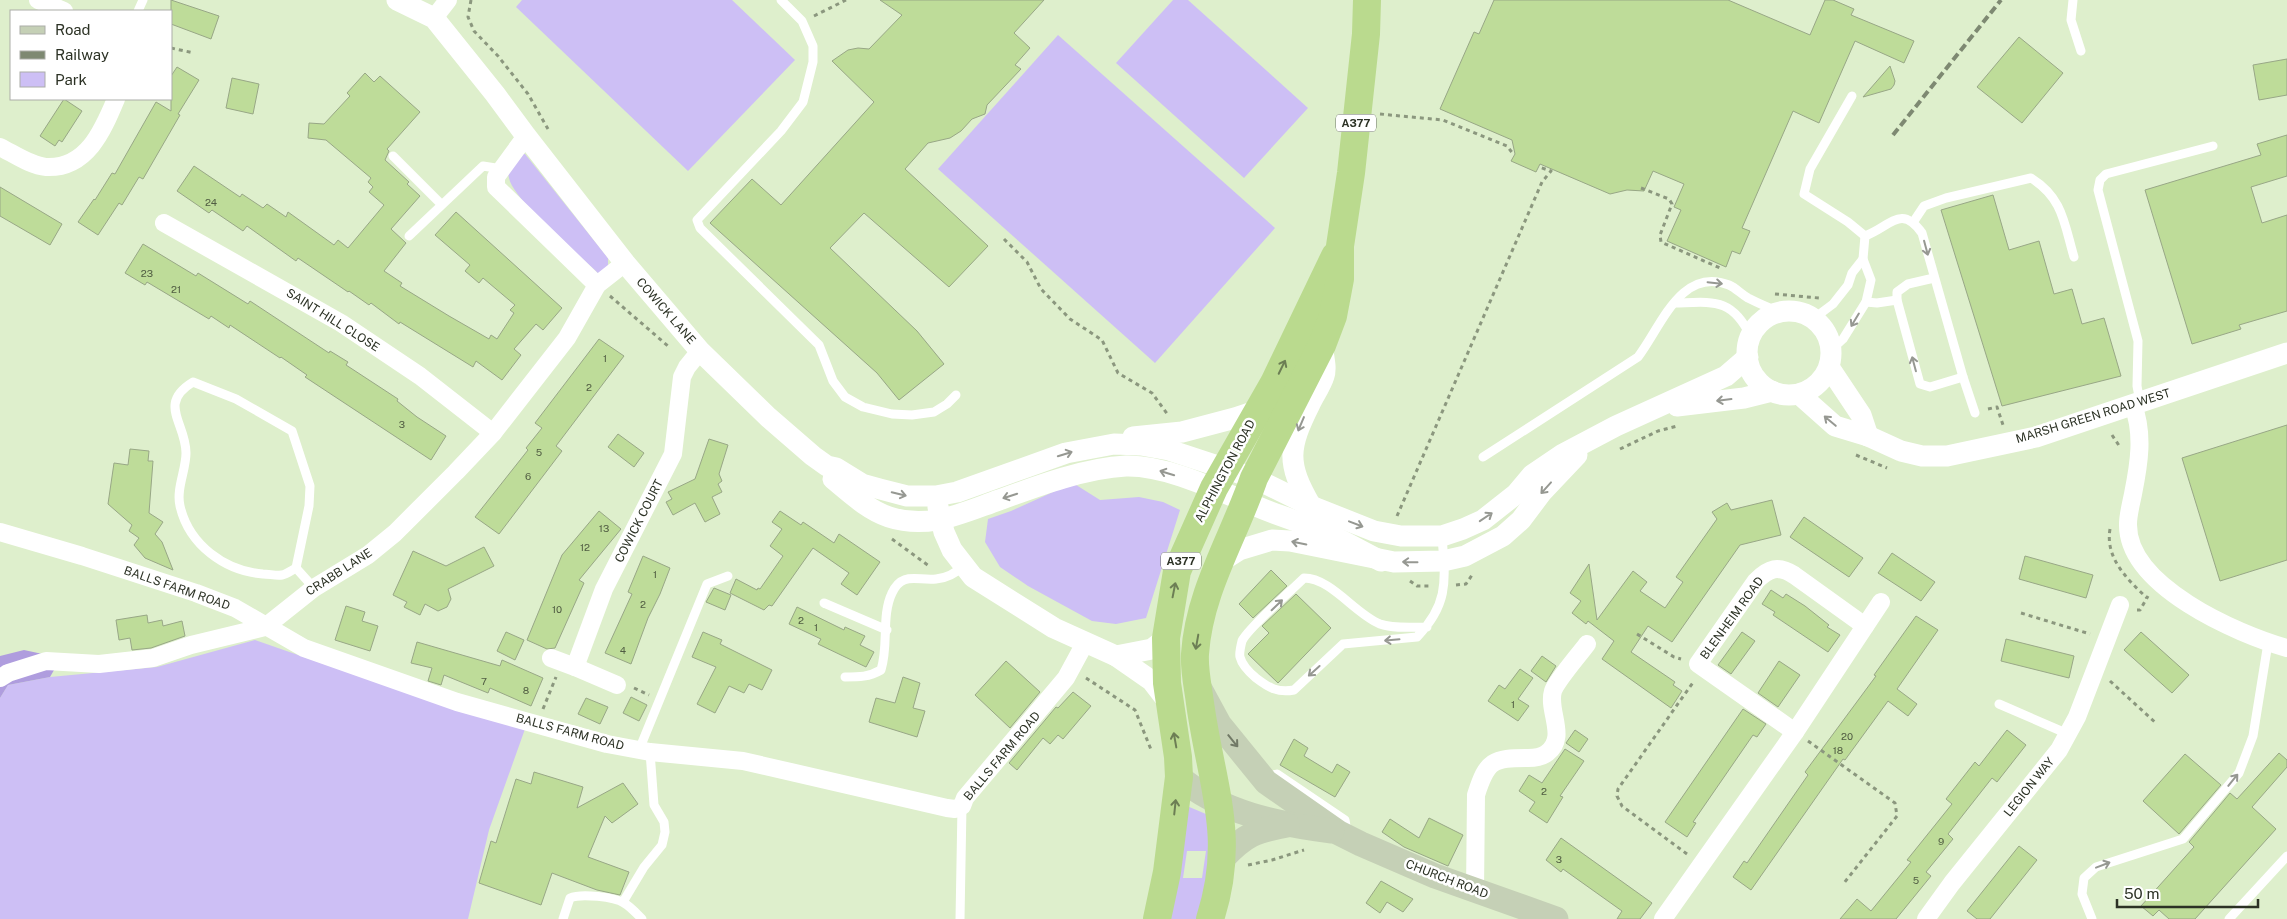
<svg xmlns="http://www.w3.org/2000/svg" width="2287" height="919" viewBox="0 0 2287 919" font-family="'Public Sans',sans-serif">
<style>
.green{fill:#cdbff5;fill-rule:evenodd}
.forest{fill:#af9dde}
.building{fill:#bedc99;stroke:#98a786}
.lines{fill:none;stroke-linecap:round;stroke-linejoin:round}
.path{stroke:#8b977e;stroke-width:3;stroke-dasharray:4 4;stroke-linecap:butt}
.service{stroke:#fff;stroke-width:9}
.minor{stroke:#fff;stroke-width:18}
.tertiary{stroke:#fff;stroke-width:21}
.secondary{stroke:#c5d0b6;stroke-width:25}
.trunk{stroke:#bada8e;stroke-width:28}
.rail{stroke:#7e8972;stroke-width:4;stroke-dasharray:8 4;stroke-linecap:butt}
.oneway{stroke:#969892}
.oneway2{stroke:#6c7e54}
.oneway3{stroke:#717966}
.labels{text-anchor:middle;stroke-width:5;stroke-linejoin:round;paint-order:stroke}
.number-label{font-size:10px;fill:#505c42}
.shield{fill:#fff;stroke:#6b7066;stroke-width:1}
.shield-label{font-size:11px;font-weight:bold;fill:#2c3225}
.street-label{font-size:12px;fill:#2c3225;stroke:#fff}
</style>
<rect width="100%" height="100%" fill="#deefcc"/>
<g class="green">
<path d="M522,0H732L795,60L688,171L516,7Z"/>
<path d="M1173,0H1188L1308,108L1244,178L1116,63Z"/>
<path d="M1058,35L1275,228L1155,363L938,169Z"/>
<path d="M518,154H525L608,258V270L599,274C580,256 513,200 509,178C506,168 512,161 518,154Z"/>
<path d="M1073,483L1100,500L1139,497L1163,502L1180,510L1146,618L1116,624L1092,621L1028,586L1000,567L985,542L988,519L1011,511Z"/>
<path d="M255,640L387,686L525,729L489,830L468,919H0V698L8,685L50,677L157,667Z"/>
<path d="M1187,806L1213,817L1208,882L1197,919H1170ZM1187,851H1206L1202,878H1183Z"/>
</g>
<path class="forest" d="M24,650L61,658L50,677L8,685L0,698V656Z"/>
<g class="building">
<path d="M171,0L219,16L211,39L171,24Z"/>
<path d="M880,0H1044L1014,33L1030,48L1015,65L1021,69L987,105L985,114L972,119L961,131L950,138L928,143L905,169L988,246L949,287L864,213L830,248L917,331L944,364L899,400L877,373L710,223L752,179L781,205L874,102L832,61L848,50L858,48L869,49L902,15Z"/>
<path d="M1494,0H1728L1810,35L1825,0H1833L1854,9L1851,15L1914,41L1904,63L1855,41L1819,123L1793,111L1742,228L1750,231L1740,254L1732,251L1726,267L1667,241L1681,210L1674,207L1684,184L1653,171L1644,191L1627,190L1610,194L1540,164L1536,172L1511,161L1515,154L1512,140L1440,109L1474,32L1479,34Z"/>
<path d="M2019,37L2063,73L2022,123L1977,87Z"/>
<path d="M2287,59V95L2259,100L2253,65Z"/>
<path d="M1890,66L1895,81L1894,85L1891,89L1863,97Z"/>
<path d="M177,67L199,80L178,114L180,115L143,179L139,177L122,205L119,203L98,235L78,222L94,199L95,200L112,173L115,174L156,102L171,111V76Z"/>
<path d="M365,73L374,82L380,76L420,112L387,149L389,151L385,160L409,182L407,184L420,196L391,229L406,243L384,271L402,283L400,286L449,316L489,339L491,335L497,339L514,313L510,310L515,305L483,278L479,283L465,271L470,265L435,235L456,212L562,308L543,330L536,324L514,349L521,355L502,380L476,361L473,367L400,322L399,324L371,303L369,305L349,291L348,292L298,258L296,261L247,226L243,231L212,210L209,213L177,191L194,166L240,197L242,194L263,208L267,204L286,217L288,212L334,245L338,240L348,248L384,205L369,192L373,187L368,182L371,178L326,140L308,138L309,123L324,124L350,96L347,93Z"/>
<path d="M232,78L259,84L253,114L226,108Z"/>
<path d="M64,99L82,111L62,142L59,140L55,146L40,136Z"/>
<path d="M2287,135V176L2251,187L2262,223L2287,215V311L2239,325L2241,329L2192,344L2145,190L2261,155L2257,144Z"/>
<path d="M0,187L62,224L50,245L0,216Z"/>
<path d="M1993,195L2009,250L2039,241L2054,294L2072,289L2082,324L2104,318L2121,376L2002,406L1941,210Z"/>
<path d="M143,244L196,276L198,273L248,304L250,301L329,353L330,351L348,362L346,365L398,399L397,401L417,417L446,436L431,460L305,377L307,375L281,357L280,358L230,325L229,328L211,316L209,319L147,282L145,285L125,273Z"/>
<path d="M599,339L624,356L556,446L562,451L499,534L475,517L528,450L526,448L542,428L535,423Z"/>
<path d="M2287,425V560L2220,581L2182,458Z"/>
<path d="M618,434L644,453L634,467L608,447Z"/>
<path d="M709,439L728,445L719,474L722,481L718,484L722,492L712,497L720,514L705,522L695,503L673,515L666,502L672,499L668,492L695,479Z"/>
<path d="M130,449L149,451L148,461H153L149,513L163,522L155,534L162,542L173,570L145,558L134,545L139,538L129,531L132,525L108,504L114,463L128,465Z"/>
<path d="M1772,500L1781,535L1740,545L1672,642L1648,626L1631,652L1675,682L1673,685L1682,691L1671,708L1602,659L1614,641L1588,621L1586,624L1572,613L1581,601L1570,593L1589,564L1597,620L1633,571L1647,582L1640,591L1665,608L1683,582L1676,577L1717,519L1712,512L1727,503L1731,510Z"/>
<path d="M599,511L621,529L579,580L584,583L555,648L547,649L527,640L562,555Z"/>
<path d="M780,511L801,525L803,522L834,543L839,534L880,562L857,595L841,584L849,573L813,548L772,606L769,605L764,610L730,593L736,579L757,590L758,588L760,589L783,556L770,546L782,529L772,522Z"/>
<path d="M1804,517L1863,558L1849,577L1790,537Z"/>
<path d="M484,547L494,566L448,589L451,599L447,607L438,611L425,604L420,615L404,607L407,602L393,595L413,551L446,566Z"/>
<path d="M1892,553L1935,582L1921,601L1878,573Z"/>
<path d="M643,556L670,568L660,594L648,618L631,664L605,653L632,594L628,592Z"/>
<path d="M2025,556L2093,575L2086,598L2019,579Z"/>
<path d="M1271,570L1287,586L1253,618L1239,604Z"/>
<path d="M714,588L731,595L725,610L706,602Z"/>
<path d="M1771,590L1783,598L1786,594L1805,606L1829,625L1827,627L1840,635L1828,652L1773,615L1775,612L1762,604Z"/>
<path d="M1296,594L1331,628L1278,683L1248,654L1269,633L1262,626Z"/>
<path d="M346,606L365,612L362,621L378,626L370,651L335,640Z"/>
<path d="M797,607L844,630L845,627L865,636L860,645L874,652L866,667L818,644L821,639L789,624Z"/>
<path d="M147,615L148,623L162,620L163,626L182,621L185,636L151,648L132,650L130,638L119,640L116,620Z"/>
<path d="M1916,616L1938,630L1897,689L1917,704L1908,716L1888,701L1845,760L1843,759L1751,890L1733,877L1744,861L1747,863L1808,775L1805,772L1876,676L1874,675Z"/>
<path d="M506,632L524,640L515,660L497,651Z"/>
<path d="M703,632L722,640L720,644L772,670L762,690L749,684L744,693L729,686L715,713L697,704L716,667L692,657Z"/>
<path d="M1742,632L1755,641L1731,674L1718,665Z"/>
<path d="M2141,632L2189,675L2172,693L2124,650Z"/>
<path d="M2006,639L2074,656L2069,678L2001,661Z"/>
<path d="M417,642L500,666L502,660L543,678L531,706L490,688L488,693L444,675L441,685L428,681L432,668L411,663Z"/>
<path d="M1542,656L1556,666L1546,682L1531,671Z"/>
<path d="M1006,661L1040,692L1010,728L975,695Z"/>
<path d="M1779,661L1800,675L1778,707L1758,693Z"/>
<path d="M1520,669L1533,678L1518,699L1529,706L1518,721L1488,701L1499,685L1505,689Z"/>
<path d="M903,677L920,683L913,708L925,711L917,737L869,722L876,698L895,703Z"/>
<path d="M1073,692L1091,706L1063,739L1058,735L1050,744L1043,738L1017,770L1009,763L1056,707L1058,708Z"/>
<path d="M631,697L647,705L639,721L623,713Z"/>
<path d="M586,698L608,707L600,724L578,714Z"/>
<path d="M1743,709L1766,724L1757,737L1753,735L1693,822L1696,823L1687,837L1665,822Z"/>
<path d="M1575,730L1588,739L1579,752L1566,743Z"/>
<path d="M2007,730L2026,745L1997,782L1992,778L1948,834L1953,839L1926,872L1931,876L1896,919H1840L1857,899L1871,911L1911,862L1907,860L1952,804L1946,799L1975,762L1979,766Z"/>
<path d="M1294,739L1308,748L1304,756L1332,773L1337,764L1350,772L1335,797L1280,765Z"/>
<path d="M1565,749L1584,761L1560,796L1563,797L1547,823L1529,811L1535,802L1519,791L1529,775L1542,783Z"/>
<path d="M2279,753L2287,760V767L2252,807L2276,829L2195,919H2169L2159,910L2153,916L2141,906L2194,847L2189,842L2230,793L2237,799Z"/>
<path d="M2185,754L2221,785L2179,834L2143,801Z"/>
<path d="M534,772L583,787L577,808L623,783L638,804L612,823L605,816L588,857L629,872L620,895L597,890L552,873L541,905L479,883L491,841L496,843L516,779L531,784Z"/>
<path d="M1429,818L1463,835L1448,866L1404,847L1382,832L1390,819L1419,838Z"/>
<path d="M1561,838L1652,903L1640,919H1617L1622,911L1563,869L1561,872L1546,860Z"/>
<path d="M2019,846L2037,860L1990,919H1977L1967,911Z"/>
<path d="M1381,881L1413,899L1403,912L1387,902L1380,913L1366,903Z"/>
</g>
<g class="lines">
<g class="path">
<path d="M471,0L468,17L474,31L498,56L528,94L548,129"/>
<path d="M814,16L846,0"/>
<path d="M171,48L194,53"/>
<path d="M1380,114L1443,120L1507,146L1514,155"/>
<path d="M1641,188L1669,199L1672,204L1660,235L1661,242L1720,268"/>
<path d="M1004,239L1027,262L1041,289L1070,319L1102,340L1118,373L1152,393L1168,415"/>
<path d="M1775,294L1819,298"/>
<path d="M610,296L668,346"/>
<path d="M1988,409L1997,407L2003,425"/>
<path d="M2112,435L2120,447"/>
<path d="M1620,449L1658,431L1677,426"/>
<path d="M1856,455L1887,468"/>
<path d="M1397,516L1542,182L1551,171L1539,167"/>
<path d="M2110,529C2105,558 2127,579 2147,598"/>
<path d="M892,539L929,566"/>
<path d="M1410,581L1417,586H1430"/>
<path d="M1456,585L1466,584L1472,575"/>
<path d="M2137,610H2140L2148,596"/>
<path d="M2021,613L2090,634"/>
<path d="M1637,634L1674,657L1681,659"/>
<path d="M1086,678L1135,710L1152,752"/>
<path d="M2110,681L2157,724"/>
<path d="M634,688L649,695"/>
<path d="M543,709L556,677"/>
<path d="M1808,741L1895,803L1897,816L1844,883"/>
<path d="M1687,854L1622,806L1617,796L1618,789L1694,681"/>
<path d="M1248,865L1272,860L1304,850"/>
</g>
<g class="service">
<path d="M781,0L802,21L813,46V62L803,102L781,131L697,220L700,228L819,345L833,381L845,397L863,407L892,414L912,415L934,412L947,404L956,395"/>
<path d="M2073,0L2071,20L2081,51"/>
<path d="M138,11L143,0"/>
<path d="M1852,96L1810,169L1804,194L1848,222L1865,236"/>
<path d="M393,156L441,204"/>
<path d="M1914,221L1924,206L1946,198L2031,178C2063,198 2064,223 2074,257"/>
<path d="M409,236L483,166L502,169"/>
<path d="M1934,278L1908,284L1897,292V300L1920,384L1930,387L1963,377"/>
<path d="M1866,302L1877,303L1897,300"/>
<path d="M1675,303C1713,302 1732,297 1751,337"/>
<path d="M1813,319L1833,304L1848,285L1852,273L1863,259"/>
<path d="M1831,350L1843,339L1866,302L1871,280L1863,259L1865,236C1891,226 1901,204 1922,233L1963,377L1975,413"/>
<path d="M2140,402L2137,386L2138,341L2098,190L2100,180L2106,174L2213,146"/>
<path d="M1483,457L1638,357C1661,327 1681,266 1729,285C1736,288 1741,294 1748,298C1758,303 1769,308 1780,312"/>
<path d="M296,568L309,506L310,486L292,431L236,399L193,382C157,404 186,423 186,453C186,470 176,489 180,506C189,545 225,571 263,574C269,574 277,576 282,575C287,574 292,570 296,568L314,588"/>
<path d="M824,603L887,630"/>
<path d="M1427,627C1413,627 1394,629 1380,624C1355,614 1331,578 1304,578C1291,591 1248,628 1242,641C1241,645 1239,653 1240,657C1242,665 1250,673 1256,678C1269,688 1278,693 1294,690L1343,644L1417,637C1450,603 1445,579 1442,536"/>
<path d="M845,677C859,677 869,677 881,670C889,645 881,616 892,593C902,571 917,581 936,579C947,578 955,574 963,566"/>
<path d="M1999,704L2068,734"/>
<path d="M639,750L707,584L728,576"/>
<path d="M1265,777L1277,774L1345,820L1347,832"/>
<path d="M623,902L644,867L662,845L665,832L664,822L654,805L650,752"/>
<path d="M563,919L570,898C581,893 615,897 624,903C631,907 637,914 642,919"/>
<path d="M960,919L962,806"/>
<path d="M2092,919L2082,894L2084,878L2096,867L2183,839L2239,773L2253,736L2268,643"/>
<path d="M2229,919L2287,856"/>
</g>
<g class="minor">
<path d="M38,0L64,11"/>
<path d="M434,18L448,0"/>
<path d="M526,136L496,177V187L597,285"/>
<path d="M0,147C14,154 31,166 46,167C87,169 103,130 116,99"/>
<path d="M164,223L341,323L420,376L493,433"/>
<path d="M2133,405C2144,434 2139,464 2133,494C2131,504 2128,515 2128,524C2127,586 2237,634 2287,648"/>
<path d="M0,532L82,556L196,593L235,608L304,648L457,702L607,744L650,752L743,761L947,808L955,809L962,806L965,798L1066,678L1085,643"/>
<path d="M551,658L575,667L604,589L673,454L682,377L687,367L700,351"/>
<path d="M575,667L617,685"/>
<path d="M0,678L8,673L46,661L99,664L153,658L191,645L265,627L314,588L368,555L395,533L456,472L493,433L567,338L597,285L625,263"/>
<path d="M1795,732L1698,664L1756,581C1769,568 1778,565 1794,575L1865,626"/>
<path d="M1475,891L1476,795C1487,760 1493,758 1528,758C1535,758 1542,757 1547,753C1568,737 1547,711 1553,691C1557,680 1579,655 1587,644"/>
<path d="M1663,919L1795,732L1881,602"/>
<path d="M1926,919L1952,883L2059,750L2077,717L2120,605"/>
</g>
<g class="tertiary">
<path d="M397,0L434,18L495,94L526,136L625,263L700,351L768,417L813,456L827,466L836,468L862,484L880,489L907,496H936L957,492L1066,453L1114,444L1141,445L1169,450L1254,478L1311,506L1374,531L1401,536H1442L1463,529L1483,520L1516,494L1532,475L1563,454L1616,426L1726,376L1748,357"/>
<circle cx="1789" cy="353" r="42"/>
<path d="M1829,367L1861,415L1868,436"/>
<path d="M1799,394L1835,426L1868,436L1901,451L1922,456H1947L2036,437L2287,353"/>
<path d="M1677,406L1744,398L1772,391"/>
<path d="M1133,437L1182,432L1235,418L1259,410"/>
<path d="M833,479C850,493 868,510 889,517C929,530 962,513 999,500C1037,486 1085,468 1126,466C1169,465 1223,493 1263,509C1278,515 1294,520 1309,526C1334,535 1357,549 1381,561"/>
<path d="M1311,506C1286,463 1288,448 1310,404C1314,395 1321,386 1324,376C1327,368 1323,354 1322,345"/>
<path d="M938,507L944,532L952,550L973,577L1054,628L1116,656L1152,681L1169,703"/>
<path d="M1220,562L1239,550L1272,540L1290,541L1394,562L1443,561L1465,556L1503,536L1521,520L1542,492L1577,455"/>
<path d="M1116,656L1152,649L1166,638"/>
</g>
<g class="secondary">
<path d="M1200,689L1219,724L1266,782L1339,833L1361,844L1435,876L1556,919"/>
<path d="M1179,777C1221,813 1278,824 1332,831"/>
<path d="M1223,858C1246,834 1255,831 1287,825"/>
</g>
<g class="trunk">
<path d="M1157,919L1167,872L1179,777L1178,757L1167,683L1166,638L1177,571L1214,488L1274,383L1335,256"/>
<path d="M1210,919C1237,836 1211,784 1200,703C1198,687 1194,670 1195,654C1199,591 1234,537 1254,478L1322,345L1333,316L1340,279V246L1351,173L1366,34L1367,0"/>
</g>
<path class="rail" d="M1893,135L2001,0"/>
</g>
<defs><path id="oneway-shaft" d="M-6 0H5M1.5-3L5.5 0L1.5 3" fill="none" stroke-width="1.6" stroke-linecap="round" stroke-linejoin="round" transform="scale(1.25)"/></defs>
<g class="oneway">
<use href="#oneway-shaft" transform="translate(1926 248) rotate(75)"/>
<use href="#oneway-shaft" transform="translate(1715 283) rotate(6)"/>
<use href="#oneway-shaft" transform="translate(1855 320) rotate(121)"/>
<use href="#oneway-shaft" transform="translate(1914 364) rotate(-105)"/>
<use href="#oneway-shaft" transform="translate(1724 400) rotate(173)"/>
<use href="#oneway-shaft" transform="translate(1830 421) rotate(-140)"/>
<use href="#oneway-shaft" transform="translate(1301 424) rotate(113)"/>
<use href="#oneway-shaft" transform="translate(1065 454) rotate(-17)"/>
<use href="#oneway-shaft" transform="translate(1167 473) rotate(-163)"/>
<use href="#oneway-shaft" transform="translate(1546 488) rotate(132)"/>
<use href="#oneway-shaft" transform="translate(899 494) rotate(14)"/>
<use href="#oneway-shaft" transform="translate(1010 496) rotate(162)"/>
<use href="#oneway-shaft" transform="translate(1486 517) rotate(-34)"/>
<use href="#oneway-shaft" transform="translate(1356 524) rotate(21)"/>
<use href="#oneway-shaft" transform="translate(1299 543) rotate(-168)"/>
<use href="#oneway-shaft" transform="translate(1410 562) rotate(-179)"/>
<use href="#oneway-shaft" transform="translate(1277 605) rotate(-44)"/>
<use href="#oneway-shaft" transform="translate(1392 640) rotate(175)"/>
<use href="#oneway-shaft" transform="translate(1314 671) rotate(138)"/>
<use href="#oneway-shaft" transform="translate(2233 780) rotate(-51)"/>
<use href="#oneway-shaft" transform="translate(2103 865) rotate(-21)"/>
</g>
<g class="oneway2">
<use href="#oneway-shaft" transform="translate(1282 367) rotate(-64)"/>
<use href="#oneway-shaft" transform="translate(1174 590) rotate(-79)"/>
<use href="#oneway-shaft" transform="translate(1197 642) rotate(100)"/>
<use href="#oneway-shaft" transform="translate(1175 740) rotate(-100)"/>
<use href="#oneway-shaft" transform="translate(1175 807) rotate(-84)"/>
</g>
<use class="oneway3" href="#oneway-shaft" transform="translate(1233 741) rotate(51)"/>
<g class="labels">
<g class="number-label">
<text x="211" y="206">24</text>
<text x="147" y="277">23</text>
<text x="176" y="293">21</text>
<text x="605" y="362">1</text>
<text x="589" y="391">2</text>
<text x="402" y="428">3</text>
<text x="539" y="456">5</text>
<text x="528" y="480">6</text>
<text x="604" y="532">13</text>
<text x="585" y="551">12</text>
<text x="655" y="578">1</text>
<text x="643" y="608">2</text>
<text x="557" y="613">10</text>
<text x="801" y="624">2</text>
<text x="816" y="631">1</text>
<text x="623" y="654">4</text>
<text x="484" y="685">7</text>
<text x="526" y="694">8</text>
<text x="1513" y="708">1</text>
<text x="1847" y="740">20</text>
<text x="1838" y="754">18</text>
<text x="1544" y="795">2</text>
<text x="1941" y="845">9</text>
<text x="1559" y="863">3</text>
<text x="1916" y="884">5</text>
</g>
<g class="shield">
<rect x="1336" y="114.5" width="40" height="17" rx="4"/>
<rect x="1161" y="552.5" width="40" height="17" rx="4"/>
</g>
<g class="shield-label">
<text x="1356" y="127">A377</text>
<text x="1181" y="565">A377</text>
</g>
<g class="street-label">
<text transform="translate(666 311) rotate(49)" y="4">COWICK LANE</text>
<text transform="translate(333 320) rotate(32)" y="4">SAINT HILL CLOSE</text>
<text transform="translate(2093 416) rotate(-17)" y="4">MARSH GREEN ROAD WEST</text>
<text transform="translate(1225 471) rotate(-62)" y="4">ALPHINGTON ROAD</text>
<text transform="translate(639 521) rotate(-63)" y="4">COWICK COURT</text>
<text transform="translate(339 572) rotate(-33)" y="4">CRABB LANE</text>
<text transform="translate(177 588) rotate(19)" y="4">BALLS FARM ROAD</text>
<text transform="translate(1732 618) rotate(-54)" y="4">BLENHEIM ROAD</text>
<text transform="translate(570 732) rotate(15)" y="4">BALLS FARM ROAD</text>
<text transform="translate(1002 756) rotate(-50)" y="4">BALLS FARM ROAD</text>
<text transform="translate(2029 787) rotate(-51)" y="4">LEGION WAY</text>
<text transform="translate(1447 879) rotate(21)" y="4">CHURCH ROAD</text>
</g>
</g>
<rect x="10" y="10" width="162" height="90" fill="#ffffff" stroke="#abada8"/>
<rect x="20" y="26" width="25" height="8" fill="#c5d0b6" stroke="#abada8"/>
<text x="55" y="35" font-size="15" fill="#2c3225">Road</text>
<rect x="20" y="51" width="25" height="8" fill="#7e8972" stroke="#abada8"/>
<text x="55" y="60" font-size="15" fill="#2c3225">Railway</text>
<rect x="20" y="72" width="25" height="15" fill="#cdbff5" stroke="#abada8"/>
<text x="55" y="85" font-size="15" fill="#2c3225">Park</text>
<path d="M2117 899v8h141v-8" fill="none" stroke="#2c3225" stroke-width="2.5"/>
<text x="2124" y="899" font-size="15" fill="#2c3225" stroke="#ffffff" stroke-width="4" paint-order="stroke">50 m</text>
</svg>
